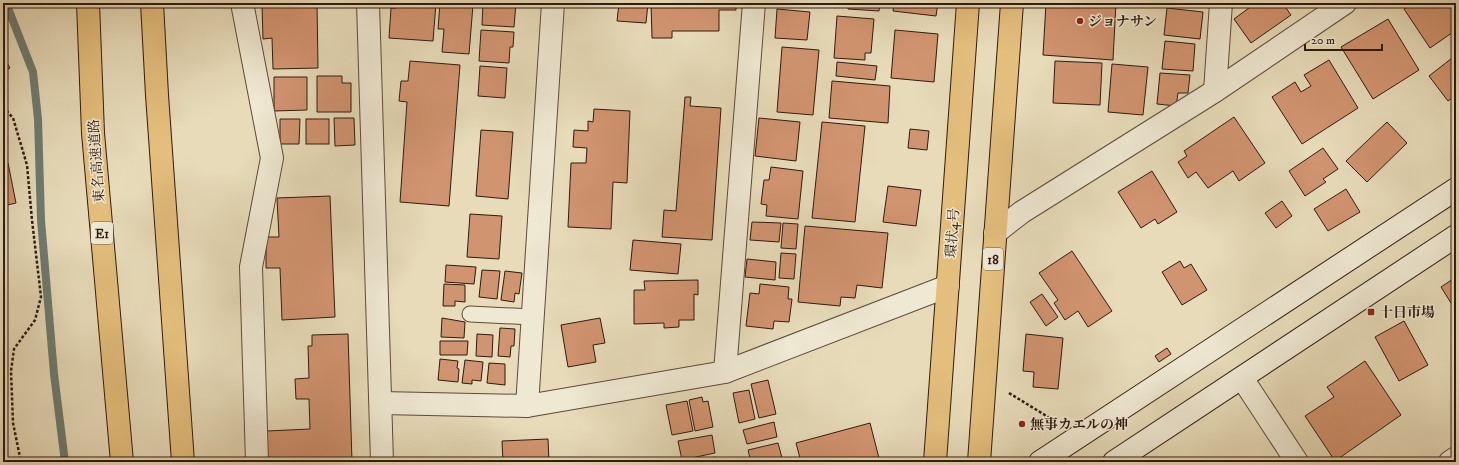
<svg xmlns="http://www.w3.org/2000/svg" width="1459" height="465" viewBox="0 0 1459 465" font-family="'IM FELL DW Pica','Noto Serif JP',serif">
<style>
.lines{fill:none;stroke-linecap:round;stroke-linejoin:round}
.stream{stroke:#6e7b71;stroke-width:8}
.building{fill:#d19470;stroke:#301a0f}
.lane-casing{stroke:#5e4a3a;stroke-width:17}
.street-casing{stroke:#5e4a3a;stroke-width:24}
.secondary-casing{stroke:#301a0f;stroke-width:24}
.primary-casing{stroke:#301a0f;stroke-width:24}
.highway-casing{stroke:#301a0f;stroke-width:24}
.path{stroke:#301a0f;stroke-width:2.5;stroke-dasharray:3 2;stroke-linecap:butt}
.lane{stroke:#efe8d2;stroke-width:15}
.street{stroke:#efe8d2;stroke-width:22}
.secondary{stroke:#efe8d2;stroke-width:22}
.primary{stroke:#e4be7c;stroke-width:22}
.highway{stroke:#e4be7c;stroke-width:22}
.poi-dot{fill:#8f2418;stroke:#efe8d2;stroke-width:1.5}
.labels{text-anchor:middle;stroke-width:3;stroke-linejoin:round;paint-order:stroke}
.shield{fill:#efe8d2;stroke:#69584a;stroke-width:1}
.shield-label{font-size:13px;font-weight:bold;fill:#301a0f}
.poi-label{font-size:14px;font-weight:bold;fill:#301a0f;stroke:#efe8d2;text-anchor:start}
.street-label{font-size:14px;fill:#301a0f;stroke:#efe8d2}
</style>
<rect width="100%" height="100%" fill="#e7dbb9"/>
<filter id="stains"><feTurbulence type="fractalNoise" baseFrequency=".005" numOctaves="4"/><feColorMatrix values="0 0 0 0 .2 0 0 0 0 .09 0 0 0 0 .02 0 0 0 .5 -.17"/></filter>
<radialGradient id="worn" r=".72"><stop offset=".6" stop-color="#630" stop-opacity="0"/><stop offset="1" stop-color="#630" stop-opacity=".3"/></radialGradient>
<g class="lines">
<path class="stream" d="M6,3L33,72L38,119L41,220L54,374L65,462"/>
</g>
<g class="building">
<path d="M272,3H317L318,68L273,69L272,38L263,39L262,5H272Z"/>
<path d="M396,3H436L433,41L389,38L391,8H396Z"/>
<path d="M440,3L473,5L469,54L442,52L444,29H438Z"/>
<path d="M483,3H516L514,27L482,25Z"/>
<path d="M619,3H648L646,23L617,21Z"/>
<path d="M651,3H736V10H719V31H672V38H652Z"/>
<path d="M849,3H880L879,11L848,9Z"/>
<path d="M894,3H938L936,16L893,11Z"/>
<path d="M1046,3H1116L1113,60L1043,55Z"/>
<path d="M1252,3H1293L1286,8L1291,15L1251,43L1234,19L1253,5Z"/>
<path d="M1413,3H1456V30L1430,48L1404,9Z"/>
<path d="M1167,8L1203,12L1200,39L1164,35Z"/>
<path d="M777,9L810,12L807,40L775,38Z"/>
<path d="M837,16L874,19L871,53H865V60L834,58Z"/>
<path d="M1388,19L1419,70L1373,99L1341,47Z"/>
<path d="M481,30L514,32L513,47H510L509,63L479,61Z"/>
<path d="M895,30L938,34L934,82L891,78Z"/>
<path d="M1165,41L1195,44L1193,71L1162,69Z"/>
<path d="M782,47L819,50L813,115L777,112Z"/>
<path d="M3,55L10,68L3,72Z"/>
<path d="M1456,55V95L1448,101L1429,76Z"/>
<path d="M1329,60L1358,108L1302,144L1272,97L1295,82L1301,92L1311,86L1304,75Z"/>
<path d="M410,61L460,65L449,206L400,202L407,102L399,101L401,81H408Z"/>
<path d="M1055,61L1102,63L1100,105L1053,103Z"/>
<path d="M837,62L877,66L875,80L836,76Z"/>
<path d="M1112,64L1148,67L1143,115L1108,112Z"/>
<path d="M480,66L507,68L505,98L478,96Z"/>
<path d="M1160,73L1190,75L1188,93H1178L1176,106L1157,104Z"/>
<path d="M317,76H342V83H351V112H317Z"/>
<path d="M274,77H307V110L274,111Z"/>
<path d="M832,81L890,86L888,123L829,118Z"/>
<path d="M685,97H691L690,106L721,108L712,240L662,237L664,210L676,211Z"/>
<path d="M594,109L630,111L627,183L613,182L611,229L568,227L571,163H586L587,148L573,147L574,130L588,131V121L593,122Z"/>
<path d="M1234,117L1265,163L1239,181L1233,171L1208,188L1196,172L1188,178L1178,162L1187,156L1184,151Z"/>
<path d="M334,118H354L355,145L335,146Z"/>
<path d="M759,118L800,122L796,161L755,156Z"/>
<path d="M280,119H300L299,144H280Z"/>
<rect x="306" y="119" width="23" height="25"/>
<path d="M822,122L865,126L855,222L812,218Z"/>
<path d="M1387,122L1407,143L1367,182L1346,161Z"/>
<path d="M910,129L929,131L927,150L908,148Z"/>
<path d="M481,130L513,132L508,199L476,196Z"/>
<path d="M1323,148L1338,169L1323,179L1326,182L1305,196L1289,171Z"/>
<path d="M8,163L16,203L3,206V164Z"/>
<path d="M771,167L803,171L798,219L766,216L767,205L761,204L764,180H769Z"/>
<path d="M1152,171L1177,212L1158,224L1155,219L1141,228L1118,192Z"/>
<path d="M888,186L921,190L916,226L883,222Z"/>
<path d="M1346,189L1360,212L1328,231L1314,209Z"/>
<path d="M330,196L335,317L282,320L280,268H266V237H279L277,198Z"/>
<path d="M1282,201L1292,216L1276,228L1265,213Z"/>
<path d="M470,214L502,216L499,259L467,257Z"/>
<path d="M752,222L781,223L779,242L750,240Z"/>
<path d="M783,223L798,224L796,249L781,248Z"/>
<path d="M805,226L888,233L882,288L857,285L855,298L841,297L840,306L798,302Z"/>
<path d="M633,240L681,244L678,274L630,270Z"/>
<path d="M1072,251L1112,311L1088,327L1078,311L1065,320L1054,303L1058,300L1039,273Z"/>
<path d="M781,253L796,254L794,279L779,278Z"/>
<path d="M747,259L776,262L775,280L745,277Z"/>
<path d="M1180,261L1184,268L1191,264L1207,290L1182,305L1162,272Z"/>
<path d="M446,265L476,267L474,284L445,282Z"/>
<path d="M482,270L500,271L497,299L479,297Z"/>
<path d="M505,271L522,273L519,294L515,293L514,302L501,300Z"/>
<path d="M1456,277V311L1441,287Z"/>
<path d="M698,280V295L694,294V320H679V327L664,328V323L634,324V290H645L644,281Z"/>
<path d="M444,284L465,285V302L455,301V306H443Z"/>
<path d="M760,284L789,287L788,299H792L789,322L774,321L773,329L746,326L750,293L759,294Z"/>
<path d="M1042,294L1058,317L1046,326L1030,302Z"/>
<path d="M442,318L465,322L464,338L441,337Z"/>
<path d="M600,318L605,343L593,345L596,362L568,367L561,325Z"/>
<path d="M1404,321L1428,365L1399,381L1375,337Z"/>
<path d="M500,328L515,329L514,346H511L510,357L498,356Z"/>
<path d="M348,334L352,462H267V431L310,429L309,399H296L295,379L309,378L308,346H312V335Z"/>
<path d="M477,334L493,335L492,357L476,356Z"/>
<path d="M1026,334L1063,338L1058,389L1033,387L1034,372L1023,371Z"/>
<path d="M440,341H468L467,355H440Z"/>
<path d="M1167,348L1171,354L1159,362L1155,356Z"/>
<path d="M440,359L458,361L457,368L459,369L458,382L438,380Z"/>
<path d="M465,360L483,362L481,381L472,380V384L462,383Z"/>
<path d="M1365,361L1401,415L1335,461L1305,416L1334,397L1327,387Z"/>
<path d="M489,363L505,364V385L487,383Z"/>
<path d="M768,380L776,414L759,418L751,384Z"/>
<path d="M749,390L755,419L739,423L733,393Z"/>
<path d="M702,397L703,402L708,401L713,427L695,431L689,400Z"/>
<path d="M687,401L693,431L672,435L666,405Z"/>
<path d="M774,422L777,437L747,444L743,430Z"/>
<path d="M870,423L880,462H801L796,443Z"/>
<path d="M712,435L715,453L682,460L678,441Z"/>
<path d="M548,439L549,462H503L502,441Z"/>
<path d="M778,443L782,458L765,462H751L748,450Z"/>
<path d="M715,457L716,462H693Z"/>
</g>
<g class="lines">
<defs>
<path id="lane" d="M470,314L533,317"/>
<g id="street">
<path d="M242,3L272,158L251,267L257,462"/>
<path d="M368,3L382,462"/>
<path d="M1215,91L1221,3"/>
<path d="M995,233L1022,212L1215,91L1345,3"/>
<path d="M725,372L754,3"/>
<path d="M1242,378L1297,462"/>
<path d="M381,403L527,406L725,372L948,286"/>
<path d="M527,406L553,3"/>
<path d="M1450,462L1456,458"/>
</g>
<g id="secondary">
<path d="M1040,462L1456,189"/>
<path d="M1114,462L1456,236"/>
</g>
<g id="primary">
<path d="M935,462L968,3"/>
<path d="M979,462L1012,3"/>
</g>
<g id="highway">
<path d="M88,3L93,133L122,462"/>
<path d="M152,3L157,95L183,462"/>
</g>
</defs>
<use href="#lane" class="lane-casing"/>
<use href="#street" class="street-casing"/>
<use href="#secondary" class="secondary-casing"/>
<use href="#primary" class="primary-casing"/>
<use href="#highway" class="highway-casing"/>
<g class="path">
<path d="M3,107L13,118L27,165L32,220L41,297L35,320L14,349L11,371L13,423L21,462"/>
<path d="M1009,393L1053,420"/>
</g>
<use href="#lane" class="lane"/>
<use href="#street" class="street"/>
<use href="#secondary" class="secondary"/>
<use href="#primary" class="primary"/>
<use href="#highway" class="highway"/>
</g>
<g class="poi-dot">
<circle cx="1080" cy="21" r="4"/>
<rect x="1367" y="308" width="8" height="8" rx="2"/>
<circle cx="1022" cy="424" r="4"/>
</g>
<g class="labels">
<g class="shield">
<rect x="91" y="222" width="22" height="22" rx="3"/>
<rect x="983" y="248" width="20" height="22" rx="3"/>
</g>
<g class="shield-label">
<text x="102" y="238">E1</text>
<text x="993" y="264">18</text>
</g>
<g class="poi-label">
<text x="1088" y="26">ジョナサン</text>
<text x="1379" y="317">十日市場</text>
<text x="1030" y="429">無事カエルの神</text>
</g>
<g class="street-label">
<text transform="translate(96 161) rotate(-94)" y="5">東名高速道路</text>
<text transform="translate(952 233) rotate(-86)" y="5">環状4号</text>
</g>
</g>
<rect width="1459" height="465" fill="none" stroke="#e7dbb9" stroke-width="16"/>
<rect x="4" y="4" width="1451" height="457" fill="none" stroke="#301a0f" stroke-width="2"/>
<rect x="8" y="8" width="1443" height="449" fill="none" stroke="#301a0f"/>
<path d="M1305 44v6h77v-6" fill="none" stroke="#301a0f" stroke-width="2"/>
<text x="1311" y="44" font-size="12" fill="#301a0f" stroke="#efe8d2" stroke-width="3" paint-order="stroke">20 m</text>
<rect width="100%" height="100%" filter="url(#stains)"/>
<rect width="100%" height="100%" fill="url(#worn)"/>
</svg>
